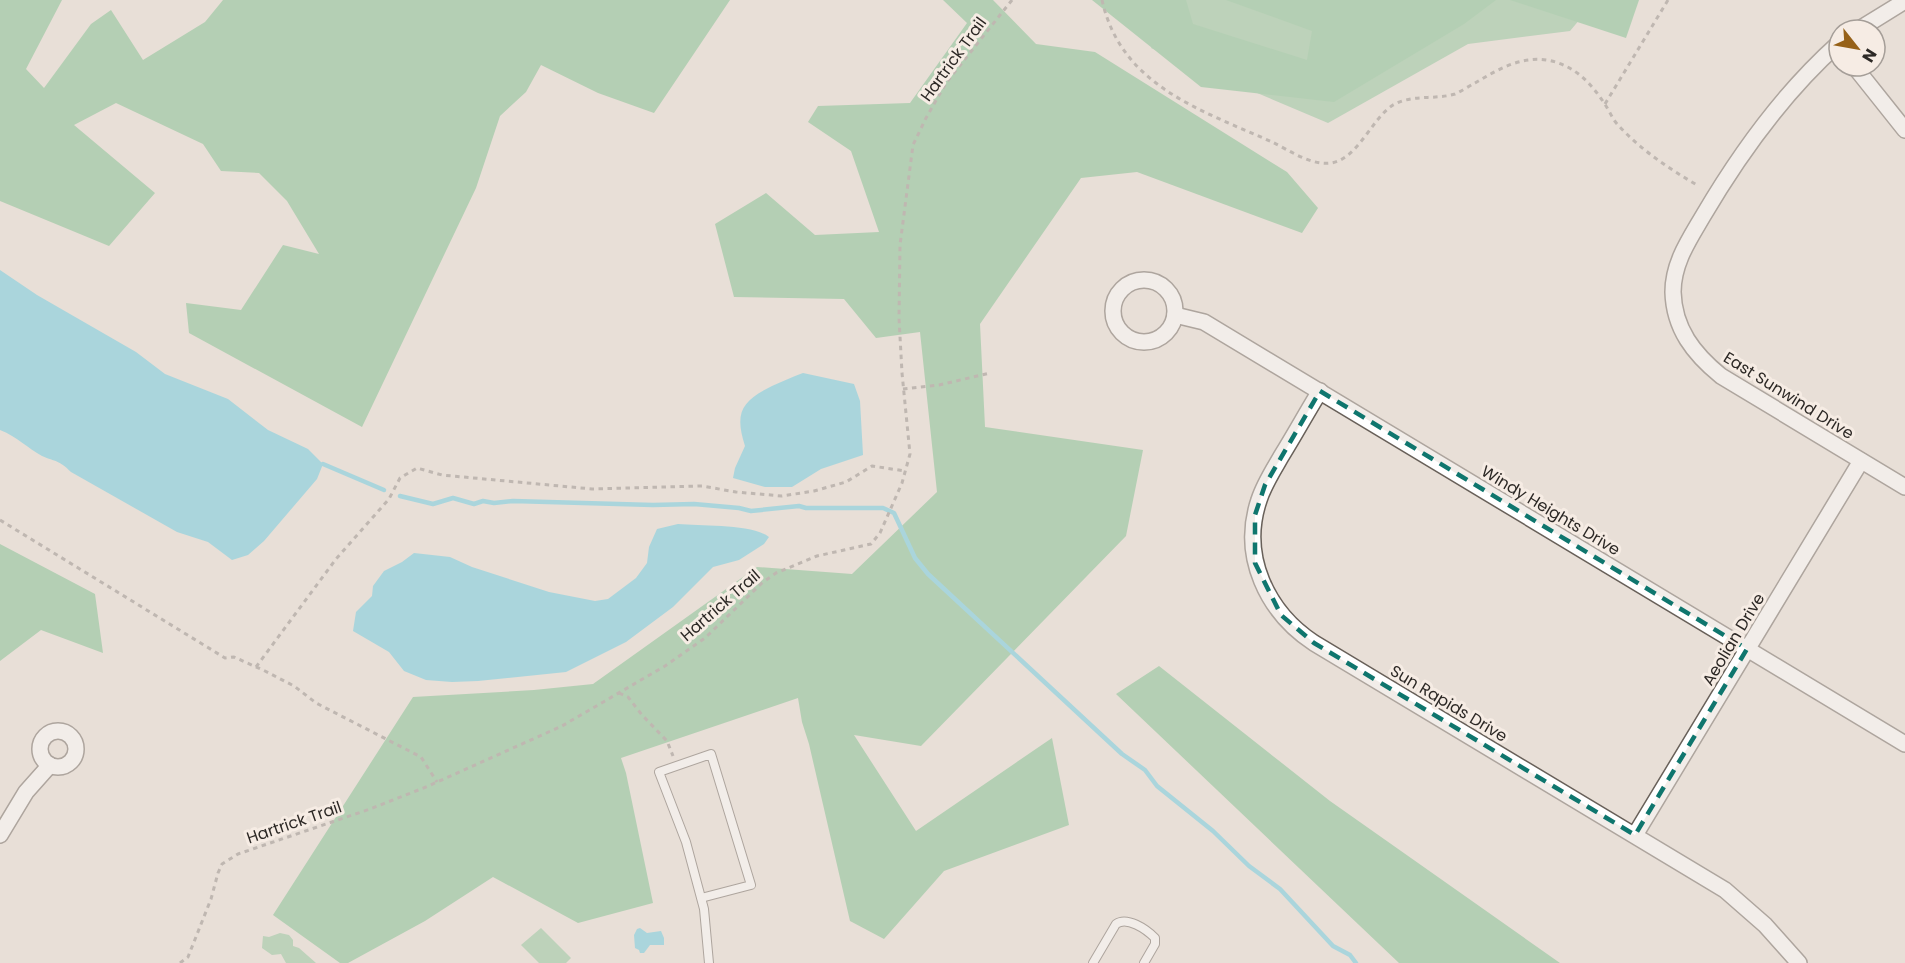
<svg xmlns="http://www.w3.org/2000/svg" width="1905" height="963" viewBox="0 0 1905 963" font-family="Poppins,sans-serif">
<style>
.green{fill:#89c397}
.forest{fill:#76bd89}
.water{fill:#5fcbe2}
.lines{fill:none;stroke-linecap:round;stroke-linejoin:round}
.stream{stroke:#5fcbe2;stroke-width:4.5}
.service-casing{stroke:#686059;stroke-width:10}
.minor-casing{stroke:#686059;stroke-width:18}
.path{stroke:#8f8883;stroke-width:3;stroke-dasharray:4.5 4.5;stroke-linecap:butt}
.service{stroke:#fff;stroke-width:8}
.minor{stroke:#fff;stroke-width:15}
.marked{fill:none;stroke:#0f766e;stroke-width:4.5;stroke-dasharray:12 8;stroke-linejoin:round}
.labels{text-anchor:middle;stroke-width:6;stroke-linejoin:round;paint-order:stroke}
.street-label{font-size:16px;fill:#2c2825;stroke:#f6ece4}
</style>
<rect width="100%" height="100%" fill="#e8dfd7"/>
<g class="green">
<path d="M1184,0H1596L1570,31L1468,44L1328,123L1151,48Z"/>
<path d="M541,928L571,958L566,963H539L521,945Z"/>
<path d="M280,933L289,935L293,940V946L299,948L316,963H286L281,954L272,955L262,948L263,936L269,937Z"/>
</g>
<g class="forest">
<path d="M0,0H62L26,69L44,88L91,24L111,10L143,60L205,22L223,0H730L654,113L598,93L541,65L526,92L500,116L476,188L362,427L189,333L186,303L241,310L283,245L319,254L287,201L259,173L221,171L203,144L116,103L74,125L155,193L109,246L0,201Z"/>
<path d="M943,0H993L1036,44L1095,52L1287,172L1318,208L1302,233L1137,172L1081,178L980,324L985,427L1143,450L1126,536L921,746L854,735L916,831L1052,738L1069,825L944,871L884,939L850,921L809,744L802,722L798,698L621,758L626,773L653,903L578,923L493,877L425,921L348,963H340L273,915L413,697L534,690L593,684L757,567L852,574L937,492L920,332L876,338L844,299L734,297L715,224L766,193L815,235L879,232L851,151L808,122L818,106L910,103L967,23Z"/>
<path d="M1092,0H1186L1193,24L1307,60L1312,31L1226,0H1496L1464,24L1334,102L1201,87Z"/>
<path d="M1510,0H1639L1626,38Z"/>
<path d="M0,544L95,594L103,653L41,630L0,661Z"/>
<path d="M1159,666L1330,801L1560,963H1399L1116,694Z"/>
</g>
<g class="water">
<path d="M0,270L37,295L136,352L165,374L228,399L268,430L308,449L323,464L317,479L264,541L248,555L232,560L208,542L177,532L71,472C59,460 56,462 42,456C27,448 18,437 0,430Z"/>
<path d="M803,373L854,384L860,401L863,455L821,469L792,487H765L733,478L735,468L745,446C734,412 742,401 772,386C783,381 792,377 803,373Z"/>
<path d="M678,524C701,526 753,524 769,537L764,544L739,560L713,567L673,607L626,642L566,672L478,681L452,682L426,680L404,671L389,652L353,631L356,612L372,596L373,586L384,571L402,562L414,553L450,557L472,567L549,592L595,601L608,599L636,578L647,563L649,547L657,529Z"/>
<path d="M640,928L647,933L661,931L664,938V945H650L644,953H640L639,950L635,948L634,935L637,929Z"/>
</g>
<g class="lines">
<g class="stream">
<path d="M323,464L384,490"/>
<path d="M400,496L433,504L453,498L474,504L483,501L494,503L513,501L653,505L694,504L739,508L751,511L799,506L806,508H883L894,513L915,558L928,574L1122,754L1145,770L1157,786L1213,831L1249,866L1280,889L1333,946L1350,955L1356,963"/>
</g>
<defs>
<g id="service">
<path d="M701,898L751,885L711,754L659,772L686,842L704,909L709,963"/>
<path d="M1093,963L1116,924C1127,916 1146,929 1155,938V944L1144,963"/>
</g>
<g id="minor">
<path d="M1858,30L1905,1"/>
<path d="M1839,43C1784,92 1740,153 1703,216C1689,240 1673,263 1673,292C1674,329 1694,354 1721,376L1905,487"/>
<path d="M1854,66L1905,130"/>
<circle cx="1144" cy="311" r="31"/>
<path d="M1175,315L1204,322L1905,744"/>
<path d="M1320,391C1307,412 1295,434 1282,455C1274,469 1264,484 1259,500C1240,556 1267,612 1314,643L1725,890L1765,925L1799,963"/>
<circle cx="58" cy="749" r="18"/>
<path d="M0,835L26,792L50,765"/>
<path d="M1635,835L1861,461"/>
</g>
</defs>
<use href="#service" class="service-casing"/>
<use href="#minor" class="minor-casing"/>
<g class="path">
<path d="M1102,0C1121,86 1201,110 1272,142C1289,150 1311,166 1331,163C1358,159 1372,118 1393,105C1412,94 1435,100 1455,94C1462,91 1469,86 1475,83C1497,70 1520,56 1547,60C1575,65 1592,84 1606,106C1610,112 1613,120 1618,125C1641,150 1668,168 1697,185"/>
<path d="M1605,104L1668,0"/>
<path d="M903,389L939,385L990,373"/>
<path d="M0,520L225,658L234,657L265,671L294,686L316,703L421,757L437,782"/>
<path d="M256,667L336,559L389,499L400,478L417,468L442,475L592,489L702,486L736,492L782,496L814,491L846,482L872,466L905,471"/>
<path d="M619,693L628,697L642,715L667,741L673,756"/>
<path d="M180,963L188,957L211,899L218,873L222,864L238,854L370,809L426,787L562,726L665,666L705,638L762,583L776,573L817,556L871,544L880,533L902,483L910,454L902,373L899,318L900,245L913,145L926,118L946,83L1012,0"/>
</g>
<use href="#service" class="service"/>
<use href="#minor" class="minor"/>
</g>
<path d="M0 0H1905V963H0ZM1320,391L1747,649L1635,835L1314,643L1281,615L1255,563V515L1265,485Z" fill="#e8dfd7" fill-opacity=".55" fill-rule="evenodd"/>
<path class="marked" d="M1320,391L1747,649L1635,835L1314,643L1281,615L1255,563V515L1265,485Z"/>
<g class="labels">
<g class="street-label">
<text transform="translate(953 59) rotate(-54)" y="6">Hartrick Trail</text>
<text transform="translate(1789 395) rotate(32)" y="6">East Sunwind Drive</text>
<text transform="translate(1551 510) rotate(31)" y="6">Windy Heights Drive</text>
<text transform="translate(720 605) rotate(-41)" y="6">Hartrick Trail</text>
<text transform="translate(1733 639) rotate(-59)" y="6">Aeolian Drive</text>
<text transform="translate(1449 703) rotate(31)" y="6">Sun Rapids Drive</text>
<text transform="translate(294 822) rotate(-19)" y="6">Hartrick Trail</text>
</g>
</g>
<g transform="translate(1857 48) rotate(121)"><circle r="28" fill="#f6ece4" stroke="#a59e98" stroke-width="1.5"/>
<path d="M0-4.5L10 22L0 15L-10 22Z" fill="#966118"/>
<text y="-9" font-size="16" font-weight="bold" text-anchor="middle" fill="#2c2825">N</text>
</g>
</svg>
